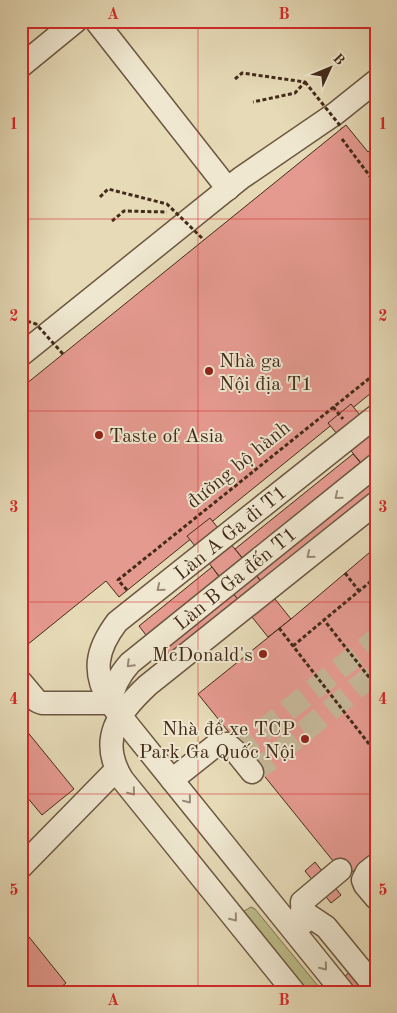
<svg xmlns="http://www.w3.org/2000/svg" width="397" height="1013" viewBox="0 0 397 1013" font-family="'Old Standard TT',serif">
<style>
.green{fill:#bcbd8a;stroke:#807452}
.building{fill:#e59a90;stroke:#432b1a}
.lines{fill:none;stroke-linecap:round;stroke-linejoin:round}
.minor-tunnel{stroke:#c5b798;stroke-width:22;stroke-dasharray:22 11;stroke-linecap:butt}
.minor-casing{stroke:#6c5741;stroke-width:25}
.path{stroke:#432b1a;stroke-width:3;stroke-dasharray:4 2.5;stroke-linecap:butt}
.minor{stroke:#efe7d0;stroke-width:22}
.path-bridge{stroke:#432b1a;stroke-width:3;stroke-dasharray:4 2.5;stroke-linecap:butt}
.oneway{stroke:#998975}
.grid{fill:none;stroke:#d62828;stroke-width:1;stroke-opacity:0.55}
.poi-dot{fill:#8f2418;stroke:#efe7d0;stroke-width:2}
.labels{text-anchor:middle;stroke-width:4;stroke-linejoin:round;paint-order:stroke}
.poi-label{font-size:20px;fill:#432b1a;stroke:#efe7d0;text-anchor:start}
.street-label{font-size:20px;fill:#432b1a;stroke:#efe7d0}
.neatline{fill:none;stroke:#d62828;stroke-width:2}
.grid-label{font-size:16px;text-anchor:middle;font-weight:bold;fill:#d62828}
</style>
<rect width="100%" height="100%" fill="#e6dab7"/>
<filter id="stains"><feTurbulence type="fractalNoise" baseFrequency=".004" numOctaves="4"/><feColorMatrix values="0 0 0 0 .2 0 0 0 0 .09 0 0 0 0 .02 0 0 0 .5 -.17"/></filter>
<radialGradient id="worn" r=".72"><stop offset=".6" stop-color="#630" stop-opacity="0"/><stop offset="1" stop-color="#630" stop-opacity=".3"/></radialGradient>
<path class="green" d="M251,907L255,909L323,992H305L243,915L244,911Z"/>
<g class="building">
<path d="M346,125L368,152L376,146V389L119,597L106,581L27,645L21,638V388Z"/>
<path d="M351,404L376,435V481L328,423Z"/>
<path d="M353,454L364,467L246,562L235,549Z"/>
<path d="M372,476L376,481V495L264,585L253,571Z"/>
<path d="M210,518L291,619L268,637L187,536Z"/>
<path d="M376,547V853L346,877L198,694L291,619Z"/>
<path d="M212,567L222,581L149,639L139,626Z"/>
<path d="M230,590L241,603L167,662L156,649Z"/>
<path d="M21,724L74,789L42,815L21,790Z"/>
<path d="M315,862L341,895L331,903L305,871Z"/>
<path d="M21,927L66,983L55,992H21Z"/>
<path d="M357,966L367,979L352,992H326Z"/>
<path d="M308,986L313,992H301Z"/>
</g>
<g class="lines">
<g class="minor-tunnel">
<path d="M236,752L376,639"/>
<path d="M252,772L266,763L376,672"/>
</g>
<defs>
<g id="minor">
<path d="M96,21L228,189"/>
<path d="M21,66L76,21"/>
<path d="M21,355L241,178L336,113L376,81"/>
<path d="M21,682L37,701L42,703H110C113,687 119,675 130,663L376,465"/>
<path d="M172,780L216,745L227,744L236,752L252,772"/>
<path d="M376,865L367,872L363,880L365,885L376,898"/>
<path d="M21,867L116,770"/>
<path d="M302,911L326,927L376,988"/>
<path d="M303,923L302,902L340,870"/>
<path d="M294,992L122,779C98,739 118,713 148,685L376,503"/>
<path d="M343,992L110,703C92,672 96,650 117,622L376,416"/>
</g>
</defs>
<use href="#minor" class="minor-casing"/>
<g class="path">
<path d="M235,79L242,73L305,82L295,93L253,102"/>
<path d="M342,139L372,179L376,176"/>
<path d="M112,221L124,211L167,212"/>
<path d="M333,407L343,419"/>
<path d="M345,573L359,591"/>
<path d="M376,577L324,620L376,686"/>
<path d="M127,590L118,580L376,373"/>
<path d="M279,628L376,753"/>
<path d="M293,646L324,620"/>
</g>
<use href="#minor" class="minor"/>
<g class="path-bridge">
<path d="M305,82L342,128"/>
<path d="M100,197L108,189L167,204L204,240"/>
<path d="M21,319L36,324L63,354"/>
</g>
</g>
<defs><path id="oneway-chevron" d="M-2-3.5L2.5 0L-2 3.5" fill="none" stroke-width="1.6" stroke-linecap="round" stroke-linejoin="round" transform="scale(1.25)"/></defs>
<g class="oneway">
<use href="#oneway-chevron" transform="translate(338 496) rotate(141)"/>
<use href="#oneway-chevron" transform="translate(310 555) rotate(141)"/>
<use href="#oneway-chevron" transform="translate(160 588) rotate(141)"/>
<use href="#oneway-chevron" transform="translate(130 664) rotate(135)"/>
<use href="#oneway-chevron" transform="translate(132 792) rotate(51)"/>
<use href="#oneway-chevron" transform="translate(188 800) rotate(51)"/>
<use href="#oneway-chevron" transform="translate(234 918) rotate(51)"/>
<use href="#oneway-chevron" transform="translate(324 967) rotate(51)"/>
</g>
<path class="grid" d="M198,21V992M21,219H376M21,411H376M21,602H376M21,794H376"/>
<g class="poi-dot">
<circle cx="209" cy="371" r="5"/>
<circle cx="99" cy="435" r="5"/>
<circle cx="263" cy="654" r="5"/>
<circle cx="305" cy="739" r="5"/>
</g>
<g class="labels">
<g class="poi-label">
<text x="219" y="367">Nhà ga<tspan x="219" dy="23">Nội địa T1</tspan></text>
<text x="109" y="442">Taste of Asia</text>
<text x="253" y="661" text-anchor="end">McDonald's</text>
<text x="295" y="735" text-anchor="end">Nhà để xe TCP<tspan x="295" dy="23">Park Ga Quốc Nội</tspan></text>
</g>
<g class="street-label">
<text transform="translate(238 464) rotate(-39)" y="7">đường bộ hành</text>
<text transform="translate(230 532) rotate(-39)" y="7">Làn A Ga đi T1</text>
<text transform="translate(235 578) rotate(-39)" y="7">Làn B Ga đến T1</text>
</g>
</g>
<rect width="397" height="1013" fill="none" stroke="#e6dab7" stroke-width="55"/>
<g transform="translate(330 68) rotate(46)" stroke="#efe7d0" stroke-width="4" paint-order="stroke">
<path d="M0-4L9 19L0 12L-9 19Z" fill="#432b1a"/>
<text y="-8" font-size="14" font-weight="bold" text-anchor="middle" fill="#432b1a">B</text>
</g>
<rect x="28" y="28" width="342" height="958" class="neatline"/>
<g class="grid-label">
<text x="113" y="19">A</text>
<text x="284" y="19">B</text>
<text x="14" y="129">1</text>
<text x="383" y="129">1</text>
<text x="14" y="321">2</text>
<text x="383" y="321">2</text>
<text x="14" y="512">3</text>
<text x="383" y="512">3</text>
<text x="14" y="704">4</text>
<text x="383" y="704">4</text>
<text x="14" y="895">5</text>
<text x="383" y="895">5</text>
<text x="113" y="1005">A</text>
<text x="284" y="1005">B</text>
</g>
<rect width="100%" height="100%" filter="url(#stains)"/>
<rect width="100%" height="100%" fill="url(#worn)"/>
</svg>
